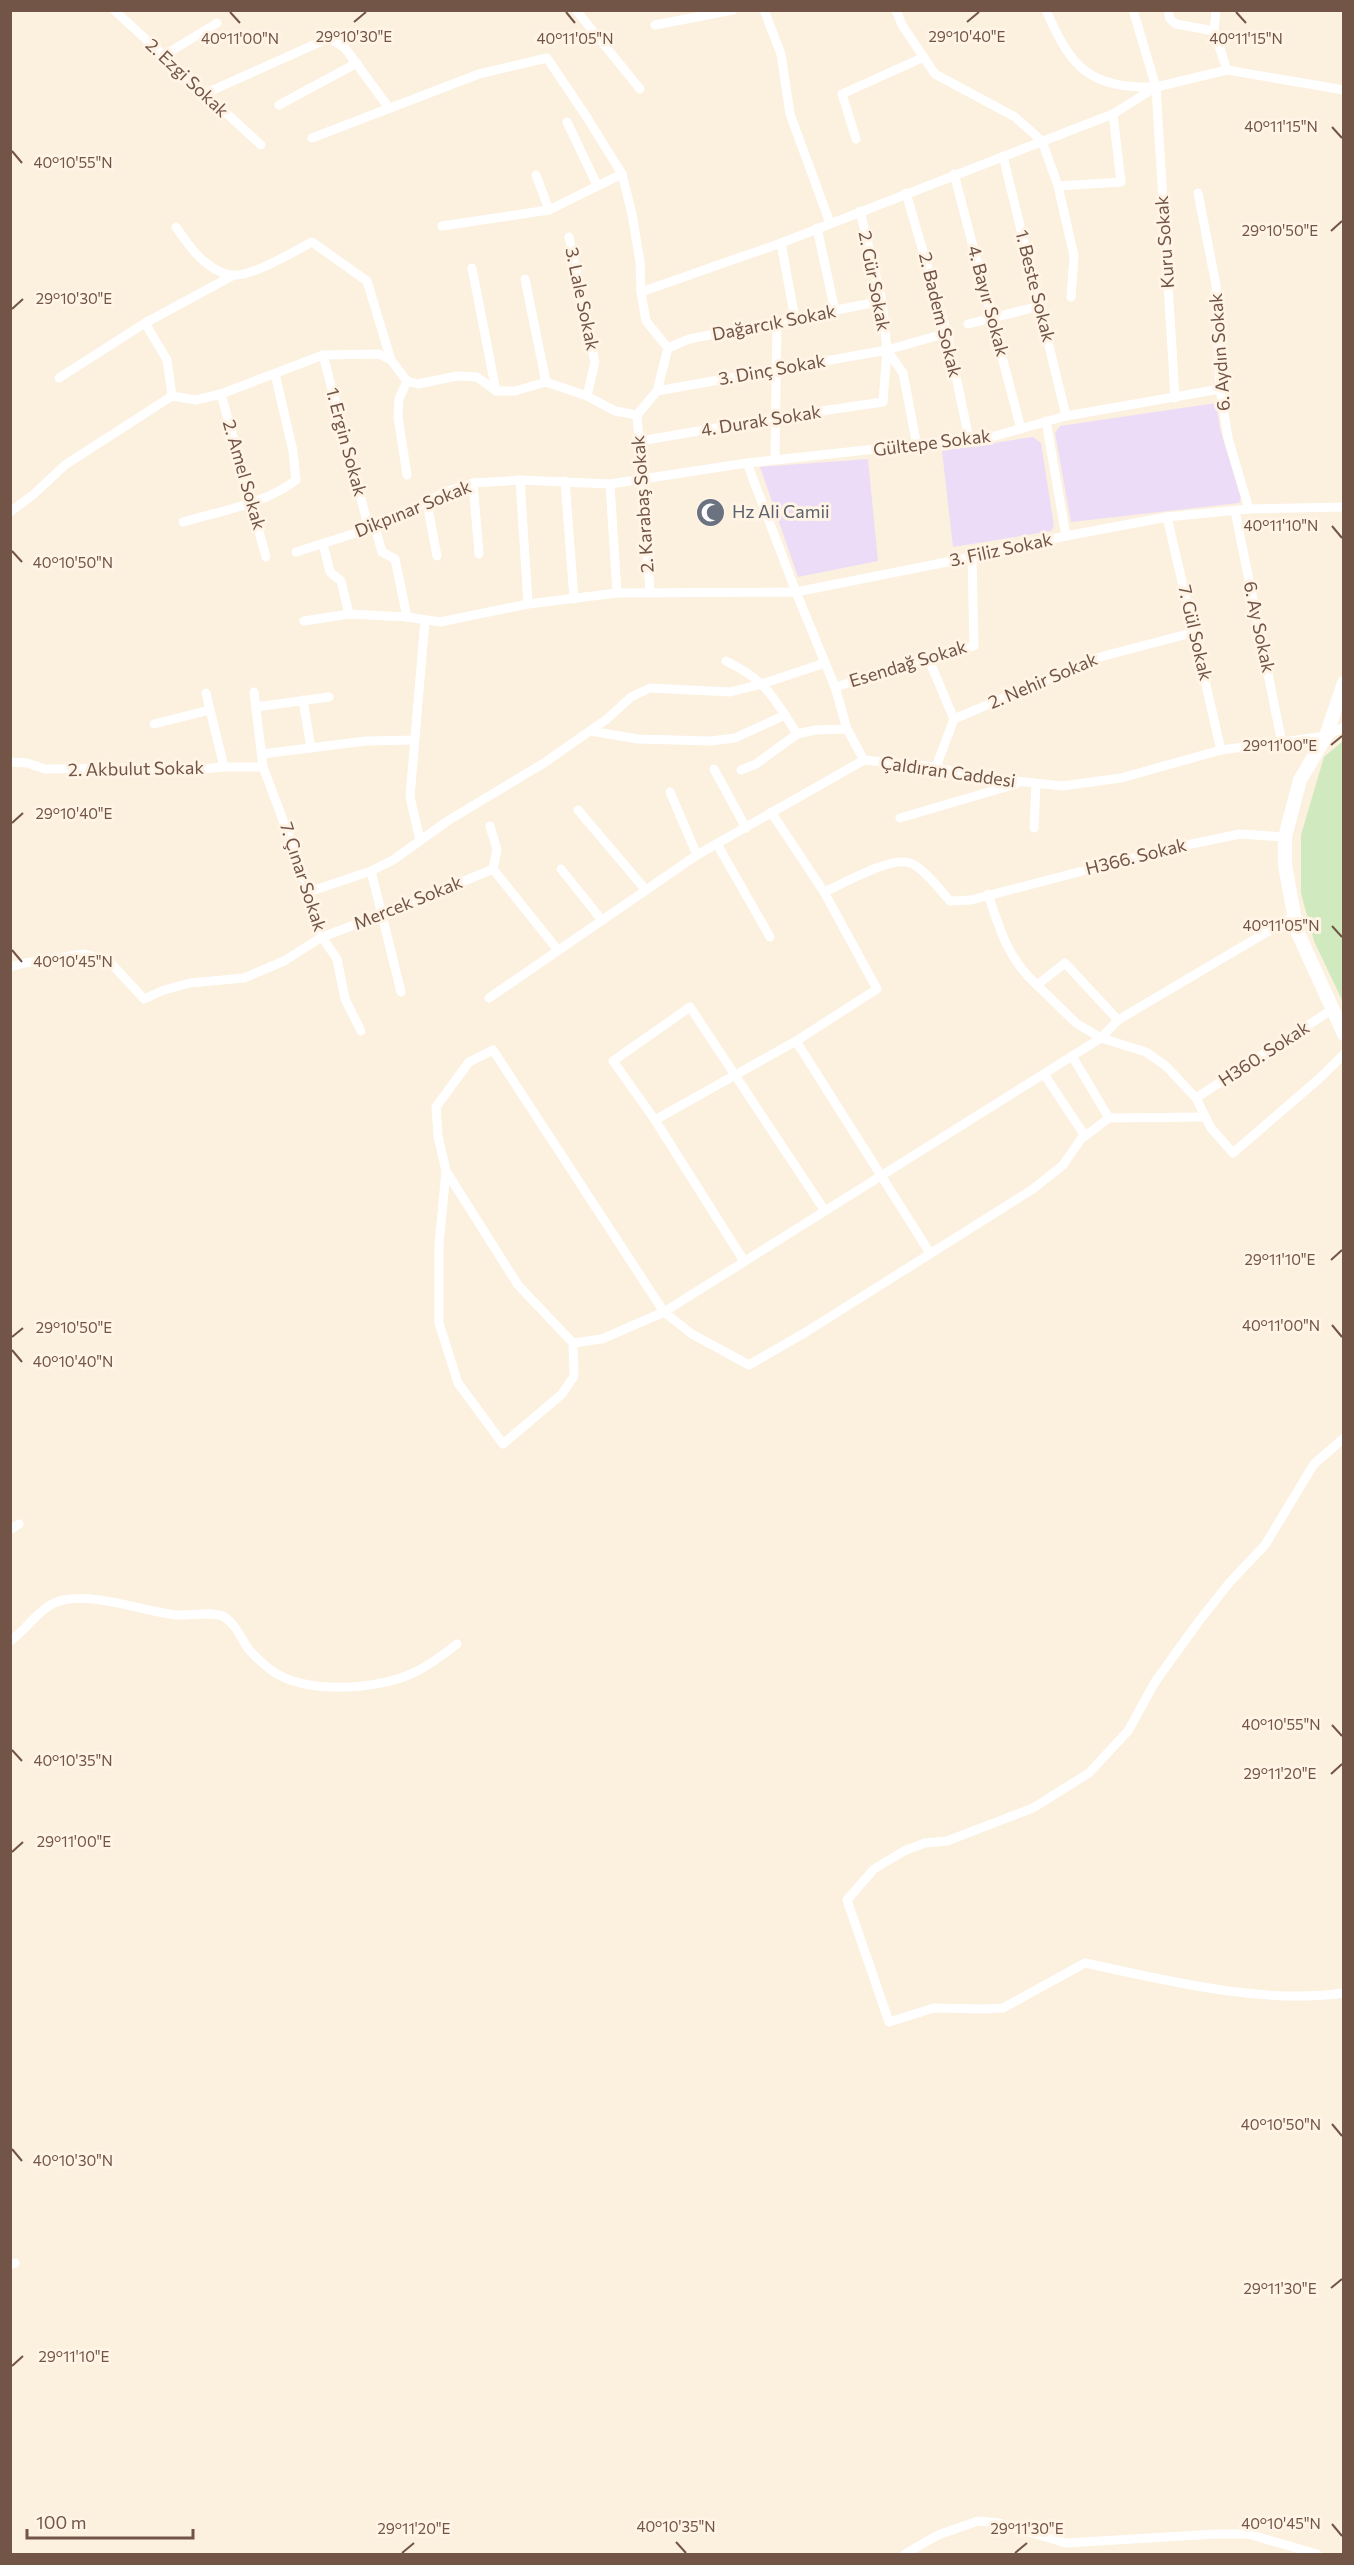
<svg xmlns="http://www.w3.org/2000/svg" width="1354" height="2565" viewBox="0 0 1354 2565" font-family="Commissioner,sans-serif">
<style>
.education{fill:#eddcf8}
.green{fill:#d1e9be}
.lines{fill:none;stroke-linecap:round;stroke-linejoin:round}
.street{stroke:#fff;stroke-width:9}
.secondary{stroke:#fff;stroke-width:14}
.ticks{fill:none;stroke:#725547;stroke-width:2}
.labels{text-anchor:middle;stroke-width:6;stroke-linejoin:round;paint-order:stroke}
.street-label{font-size:18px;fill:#725547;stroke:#fff4e5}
.worship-label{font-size:18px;fill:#5b616d;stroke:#fff4e5;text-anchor:start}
.ticks-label{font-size:15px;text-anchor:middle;fill:#725547;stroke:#fff4e5;stroke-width:6;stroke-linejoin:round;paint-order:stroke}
</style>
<rect width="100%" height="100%" fill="#fcf0df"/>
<g class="education">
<path d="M1216,403L1220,429L1241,498L1239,503L1071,522L1055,433L1060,426Z"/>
<path d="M1033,437L1041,443L1054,526L1051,531L953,547L942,451Z"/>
<path d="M868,459L878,561L798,577L760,467Z"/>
</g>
<path class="green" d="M1343,741V1002L1314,941L1301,893V835L1324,757Z"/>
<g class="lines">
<g class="street">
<path d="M114,10L261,145"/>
<path d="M576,10L640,89"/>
<path d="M764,10L781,54L790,114L830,223"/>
<path d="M896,10L902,25L935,74L1015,117L1042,141L1058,186L1121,182L1113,114"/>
<path d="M1046,10C1071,68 1089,88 1154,87"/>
<path d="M1133,10L1156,87L1175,398"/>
<path d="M1168,10L1170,19L1176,24L1214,31"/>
<path d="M1216,10L1214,31L1227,70"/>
<path d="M655,25L733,10"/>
<path d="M163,56L217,23"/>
<path d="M204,94L329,38L345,48L389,108"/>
<path d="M279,105L357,63"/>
<path d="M567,122L597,185"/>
<path d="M312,138L479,74L547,58L586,116L622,174L632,214L640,262L641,292L646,321L668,348"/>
<path d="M856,139L842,94L924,57"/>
<path d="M1003,156L1066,416"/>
<path d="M954,174L1021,429"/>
<path d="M536,175L549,210"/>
<path d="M1058,186L1074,256L1071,297"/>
<path d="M906,193L947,333L969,439"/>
<path d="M1198,193L1216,285L1220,389L1228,438L1249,509"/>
<path d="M442,226L549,210L622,174"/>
<path d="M176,227C189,246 206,271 231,275C250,278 295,251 312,242L367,281L391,360"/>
<path d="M817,228L835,311"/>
<path d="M569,237L595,362L587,396"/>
<path d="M781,243L795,319"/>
<path d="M472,268L496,391"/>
<path d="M525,279L546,382"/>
<path d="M641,292L781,243L1113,114L1156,87L1227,70L1344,90"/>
<path d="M145,323L167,360L172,396"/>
<path d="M968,324L1040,306"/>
<path d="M668,348L689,339L882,301"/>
<path d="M887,350L903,373L917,446"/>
<path d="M323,355L369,529"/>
<path d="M59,378L145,323L232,276"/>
<path d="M657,391L887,350L947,333"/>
<path d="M221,394L266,557"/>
<path d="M637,415L650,592"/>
<path d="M1046,421L1066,536"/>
<path d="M640,441L774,418L883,402L887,350L882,301L860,211"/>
<path d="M775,459L777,322"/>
<path d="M747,463L796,592L972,557L1066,536L1167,517L1249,509L1344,507"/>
<path d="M407,475L398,417L399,399L407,381"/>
<path d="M520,480L528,604"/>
<path d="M565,481L574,599"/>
<path d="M473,483L479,554"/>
<path d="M610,484L617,593"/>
<path d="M427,503L437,556"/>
<path d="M1235,511L1282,743"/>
<path d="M10,512L34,494L65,465L172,396L196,400L221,394L323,355L379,354L391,360L407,381L418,384L457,376L477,377L496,391H515L546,382L587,396L615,411L637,415L657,391L668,348"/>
<path d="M1167,517L1221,750"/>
<path d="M183,522C220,511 265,504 296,480L293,451L275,374"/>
<path d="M375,527L382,552L395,559L407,617"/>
<path d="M323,544L330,572L341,581L349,614"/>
<path d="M296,552L375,527L448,491L473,483L520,480L610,484L747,463L995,436L1066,416L1220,389"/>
<path d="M304,621L349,614L407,617L440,622L528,604L617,593L796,592L835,687"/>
<path d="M929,660L954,719L1100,657L1195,632"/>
<path d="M726,661C766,680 774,698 797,734L815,730L847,729"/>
<path d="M254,692L263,767L303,873L322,937L337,959L345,999L361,1031"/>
<path d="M206,693L224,767"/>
<path d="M303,700L311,748"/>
<path d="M256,707L329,697"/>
<path d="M154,724L210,710"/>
<path d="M590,731L638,739L710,741L735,738L785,715"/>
<path d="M262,754L366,741L413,740"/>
<path d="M864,760L847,729L835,687L974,646L972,557"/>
<path d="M10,762L27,763L45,769L145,768L169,772L224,767H263"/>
<path d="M936,767L954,719"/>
<path d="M714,769L746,828"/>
<path d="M741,770L756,764L797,734"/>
<path d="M670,792L697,855"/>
<path d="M578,810L645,889"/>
<path d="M771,812L824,892L877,989L796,1041L930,1253"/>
<path d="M900,818L1016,784"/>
<path d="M490,826L497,850L493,869"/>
<path d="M1034,828L1036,784"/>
<path d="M420,840L410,797L425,620"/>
<path d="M717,844L770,937"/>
<path d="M493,869L557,949"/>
<path d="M561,869L601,919"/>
<path d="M371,871L401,992"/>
<path d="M309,892L371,871L393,860L449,820L544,763L607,719L631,697L650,688L730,692L762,684L825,663"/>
<path d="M824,892C843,884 891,856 910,863C923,867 941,891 950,901L971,900L1167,849L1240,834L1285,837"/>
<path d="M988,894C999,928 1009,961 1037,985L1065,963L1118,1020L1294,916"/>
<path d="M10,967L25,963L84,954L108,960L144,999L164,990L190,983L244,978L284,961L322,937L405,906L493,869"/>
<path d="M1037,985L1076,1023L1101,1038L1146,1052L1166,1066L1196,1098L1211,1128L1233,1153L1321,1077L1344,1054"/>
<path d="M489,998L697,855L864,760L936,767L971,776L1062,786L1121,778L1221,750L1326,736L1344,727"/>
<path d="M1118,1020L1101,1038L664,1312L602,1339L573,1343L518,1285L446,1171L438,1136L436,1107L469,1062L493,1050L664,1312L692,1334L749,1365L806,1332L1033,1189L1063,1165L1081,1139L1109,1118L1205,1117"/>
<path d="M1072,1056L1109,1118"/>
<path d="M1044,1074L1085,1136"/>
<path d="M1196,1098L1333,1009"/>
<path d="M655,1120L613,1061L690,1007L825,1211"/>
<path d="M446,1171L439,1245V1323L458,1383L503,1444L562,1394L574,1376L573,1343"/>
<path d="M744,1261L655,1120L796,1041"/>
<path d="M1344,1438L1314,1464L1265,1545L1230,1582L1199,1621L1155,1682L1128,1731L1089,1773L1033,1808L947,1841L925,1843L904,1851L874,1869L847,1900L889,2022L934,2008L984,2009L1003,2008L1085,1963C1165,1980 1262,2005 1344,1993"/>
<path d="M10,1530L19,1524"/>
<path d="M10,1641C29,1628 40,1605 63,1600C97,1593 142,1611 176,1615C190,1616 209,1611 222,1616C236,1622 241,1640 250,1651C257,1658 266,1667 274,1672C309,1695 384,1690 419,1670C433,1663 445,1653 457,1644"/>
<path d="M10,2265L15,2263"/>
<path d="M905,2554L938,2535L978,2521L999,2523L1066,2543L1216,2534H1248L1317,2554"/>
</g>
<path class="secondary" d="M1344,683L1326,736L1300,780L1285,837V865L1297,931L1344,1034"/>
</g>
<path class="ticks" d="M230,12L240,23M566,12L575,23M1236,12L1246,23M354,22L366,12M967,22L979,12M1332,127L1342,138M12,151L22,163M1331,231L1342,221M12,309L23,299M1332,526L1342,538M12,551L22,562M1331,745L1342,736M12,823L23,813M1332,926L1342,937M12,950L22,962M1331,1260L1342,1250M1332,1325L1342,1337M12,1337L23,1328M12,1350L22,1362M1332,1725L1342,1736M12,1750L22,1761M1331,1774L1342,1764M12,1852L23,1842M1332,2124L1342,2136M12,2149L22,2161M1331,2288L1342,2279M12,2366L23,2356M1332,2524L1342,2536M676,2542L686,2553M402,2553L414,2543M1015,2553L1027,2543"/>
<defs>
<symbol id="mosque-disc" viewBox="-11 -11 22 22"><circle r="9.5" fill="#6b7280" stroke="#fff4e5"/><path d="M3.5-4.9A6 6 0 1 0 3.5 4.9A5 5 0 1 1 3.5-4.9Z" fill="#fff"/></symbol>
</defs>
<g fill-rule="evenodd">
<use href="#mosque-disc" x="694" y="496" width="33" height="33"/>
</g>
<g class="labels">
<g class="street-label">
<text transform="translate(187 78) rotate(43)" y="6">2. Ezgi Sokak</text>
<text transform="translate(1165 242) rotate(-94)" y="6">Kuru Sokak</text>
<text transform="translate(874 281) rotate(79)" y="6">2. Gür Sokak</text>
<text transform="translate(1035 286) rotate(76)" y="6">1. Beste Sokak</text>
<text transform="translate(582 299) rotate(78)" y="6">3. Lale Sokak</text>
<text transform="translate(988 301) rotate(75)" y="6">4. Bayır Sokak</text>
<text transform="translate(940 315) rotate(76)" y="6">2. Badem Sokak</text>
<text transform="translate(774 323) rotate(-11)" y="6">Dağarcık Sokak</text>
<text transform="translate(1220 352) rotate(-94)" y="6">6. Aydın Sokak</text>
<text transform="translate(772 370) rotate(-10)" y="6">3. Dinç Sokak</text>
<text transform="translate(761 421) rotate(-9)" y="6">4. Durak Sokak</text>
<text transform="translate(346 442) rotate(75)" y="6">1. Ergin Sokak</text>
<text transform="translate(932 443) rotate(-7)" y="6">Gültepe Sokak</text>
<text transform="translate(244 475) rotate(74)" y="6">2. Amel Sokak</text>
<text transform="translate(643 504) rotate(-94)" y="6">2. Karabaş Sokak</text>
<text transform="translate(413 509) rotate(-22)" y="6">Dikpınar Sokak</text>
<text transform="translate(1001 550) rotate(-12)" y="6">3. Filiz Sokak</text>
<text transform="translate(1259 627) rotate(78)" y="6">6. Ay Sokak</text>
<text transform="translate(1195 633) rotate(77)" y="6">7. Gül Sokak</text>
<text transform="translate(908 664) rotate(-17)" y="6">Esendağ Sokak</text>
<text transform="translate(1043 681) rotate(-23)" y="6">2. Nehir Sokak</text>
<text transform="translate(136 769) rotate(-1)" y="6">2. Akbulut Sokak</text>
<text transform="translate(948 772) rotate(8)" y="6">Çaldıran Caddesi</text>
<text transform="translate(1136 857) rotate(-14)" y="6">H366. Sokak</text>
<text transform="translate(303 877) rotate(72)" y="6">7. Çınar Sokak</text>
<text transform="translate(408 903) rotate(-22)" y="6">Mercek Sokak</text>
<text transform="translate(1264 1054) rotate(-33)" y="6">H360. Sokak</text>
</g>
<g class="worship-label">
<text x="732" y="518">Hz Ali Camii</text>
</g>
</g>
<g class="ticks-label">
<text x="967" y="42">29°10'40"E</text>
<text x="354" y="42">29°10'30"E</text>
<text x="1246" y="44">40°11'15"N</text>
<text x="240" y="44">40°11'00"N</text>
<text x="575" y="44">40°11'05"N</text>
<text x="1281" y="132">40°11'15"N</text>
<text x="73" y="168">40°10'55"N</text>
<text x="1280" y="236">29°10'50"E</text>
<text x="74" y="304">29°10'30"E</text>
<text x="1281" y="531">40°11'10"N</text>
<text x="73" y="568">40°10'50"N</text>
<text x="1280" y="751">29°11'00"E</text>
<text x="74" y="819">29°10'40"E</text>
<text x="1281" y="931">40°11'05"N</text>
<text x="73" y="967">40°10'45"N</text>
<text x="1280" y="1265">29°11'10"E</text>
<text x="1281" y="1331">40°11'00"N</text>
<text x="74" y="1333">29°10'50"E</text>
<text x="73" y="1367">40°10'40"N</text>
<text x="1281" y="1730">40°10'55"N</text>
<text x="73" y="1766">40°10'35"N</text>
<text x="1280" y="1779">29°11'20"E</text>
<text x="74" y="1847">29°11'00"E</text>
<text x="1281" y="2130">40°10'50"N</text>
<text x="73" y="2166">40°10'30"N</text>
<text x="1280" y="2294">29°11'30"E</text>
<text x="74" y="2362">29°11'10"E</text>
<text x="1281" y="2529">40°10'45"N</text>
<text x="676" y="2532">40°10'35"N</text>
<text x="414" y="2534">29°11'20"E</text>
<text x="1027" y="2534">29°11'30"E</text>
</g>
<rect width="1354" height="2565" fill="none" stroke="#725547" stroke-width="24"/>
<path d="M27 2529v9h166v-9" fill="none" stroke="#725547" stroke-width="3"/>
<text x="36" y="2529" font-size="18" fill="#725547" stroke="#fff4e5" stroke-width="4.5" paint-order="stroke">100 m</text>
</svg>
